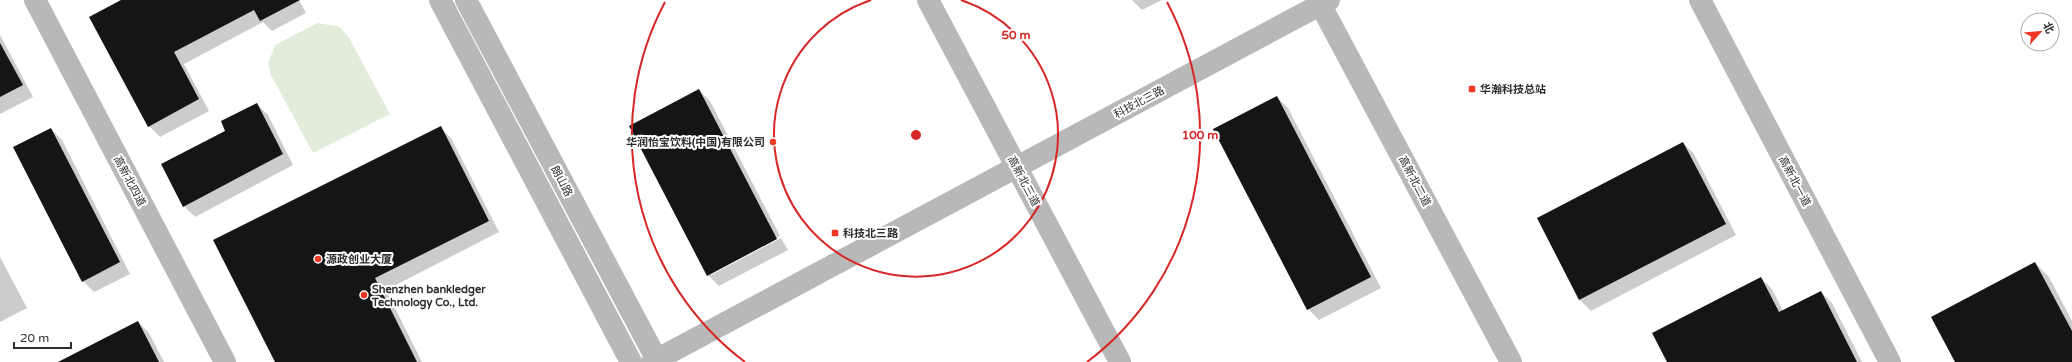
<svg xmlns="http://www.w3.org/2000/svg" width="2072" height="362" viewBox="0 0 2072 362" font-family="'Varela Round','Noto Sans SC',sans-serif">
<style>
.green{fill:#e1ecda}
.shadow{fill:#0003}
.building{fill:#151515}
.lines{fill:none;stroke-linecap:round;stroke-linejoin:round}
.secondary{stroke:#b8b8b8;stroke-width:22}
.ring{fill:none;stroke:#d62828;stroke-width:2}
.poi-dot{fill:#ef3725;stroke:#fff;stroke-width:1.5}
.labels{text-anchor:middle;stroke-width:4;stroke-linejoin:round;paint-order:stroke}
.poi-label{font-size:11px;font-weight:bold;fill:#2e2e2e;stroke:#fff;text-anchor:start}
.street-label{font-size:11px;fill:#2e2e2e;stroke:#fff}
.centre{fill:#d62828;stroke:#fff;stroke-width:2}
.ring-label{font-size:12px;text-anchor:middle;font-weight:bold;fill:#d62828;stroke:#fff;stroke-width:4;stroke-linejoin:round;paint-order:stroke}
</style>
<rect width="100%" height="100%" fill="#fff"/>
<path class="green" d="M318,23L340,27L349,38L390,114L313,153L271,75L268,64L275,45Z"/>
<g class="shadow">
<path d="M123,0H299L306,13L272,31L263,22L184,64L209,111L160,137L149,126Z"/>
<path d="M1132,0H1162L1142,10Z"/>
<path d="M0,35L33,97L0,114Z"/>
<path d="M699,90L710,101L780,236L711,273V275L781,238L788,250L719,286L708,275Z"/>
<path d="M1277,97L1288,108L1381,288L1319,320L1308,309Z"/>
<path d="M257,104L268,115L293,165L195,217L184,206L227,131Z"/>
<path d="M440,127L451,138L499,232L386,290L422,362H276Z"/>
<path d="M51,129L62,140L130,274L94,292L83,281Z"/>
<path d="M1683,143L1694,154L1736,235L1591,311L1580,300L1538,219Z"/>
<path d="M0,257L27,308L0,322Z"/>
<path d="M2035,263L2049,277L2072,321V362H1956Z"/>
<path d="M1761,278L1772,289L1783,311L1821,292L1832,303L1862,362H1668Z"/>
<path d="M138,322L149,333L164,362H61Z"/>
</g>
<g class="building">
<path d="M121,0H300L260,21L254,10L174,52L199,99L148,127L89,17Z"/>
<path d="M0,43L23,85L0,97Z"/>
<path d="M699,89L777,239L707,276L629,126Z"/>
<path d="M1277,96L1371,277L1307,310L1213,129Z"/>
<path d="M257,103L283,154L183,207L161,164L225,131L221,121Z"/>
<path d="M441,126L489,221L375,278L417,362H275L213,240Z"/>
<path d="M51,128L120,262L82,282L13,147Z"/>
<path d="M1683,142L1726,224L1579,300L1537,218Z"/>
<path d="M2035,262L2072,331V362H1955L1931,317Z"/>
<path d="M1761,277L1779,312L1821,291L1857,362H1667L1652,333Z"/>
<path d="M138,321L159,362H58Z"/>
</g>
<g class="lines">
<g class="secondary">
<path d="M35,0L225,362"/>
<path d="M440,0L631,362"/>
<path d="M466,0L658,362"/>
<path d="M928,0L1120,362"/>
<path d="M1318,0L1511,362"/>
<path d="M1700,0L1890,362"/>
<path d="M652,362L1329,0"/>
</g>
</g>
<g class="ring">
<path d="M961 0A142 142 0 1 1 871 0"/>
<path d="M745 362A284 284 0 0 1 665 2M1167 2A284 284 0 0 1 1087 362"/>
</g>
<g class="poi-dot">
<rect x="1468" y="85" width="8" height="8" rx="2"/>
<circle cx="773" cy="142" r="4"/>
<rect x="831" y="229" width="8" height="8" rx="2"/>
<circle cx="318" cy="259" r="4"/>
<circle cx="364" cy="295" r="4"/>
</g>
<g class="labels">
<g class="poi-label">
<text x="1480" y="93">华瀚科技总站</text>
<text x="765" y="146" text-anchor="end">华润怡宝饮料(中国)有限公司</text>
<text x="843" y="237">科技北三路</text>
<text x="326" y="263">源政创业大厦</text>
<text x="372" y="293">Shenzhen bankledger<tspan x="372" dy="13">Technology Co., Ltd.</tspan></text>
</g>
<g class="street-label">
<text transform="translate(1139 102) rotate(-28)" y="4">科技北三路</text>
<text transform="translate(130 181) rotate(62)" y="4">高新北四道</text>
<text transform="translate(562 181) rotate(62)" y="4">朗山路</text>
<text transform="translate(1024 181) rotate(62)" y="4">高新北三道</text>
<text transform="translate(1415 181) rotate(62)" y="4">高新北二道</text>
<text transform="translate(1795 181) rotate(62)" y="4">高新北一道</text>
</g>
</g>
<circle cx="916" cy="135" r="6" class="centre"/>
<g class="ring-label">
<text x="1016" y="39">50 m</text>
<text x="1200" y="139">100 m</text>
</g>
<g transform="translate(2040 32) rotate(63)"><circle r="19" fill="#ffffff" stroke="#ababab"/>
<path d="M0-3L7 15L0 10L-7 15Z" fill="#ef3725"/>
<text y="-6" font-size="11" font-weight="bold" text-anchor="middle" fill="#2e2e2e">北</text>
</g>
<path d="M14 342v6h57v-6" fill="none" stroke="#2e2e2e" stroke-width="2"/>
<text x="20" y="342" font-size="12" fill="#2e2e2e" stroke="#ffffff" stroke-width="3" paint-order="stroke">20 m</text>
</svg>
